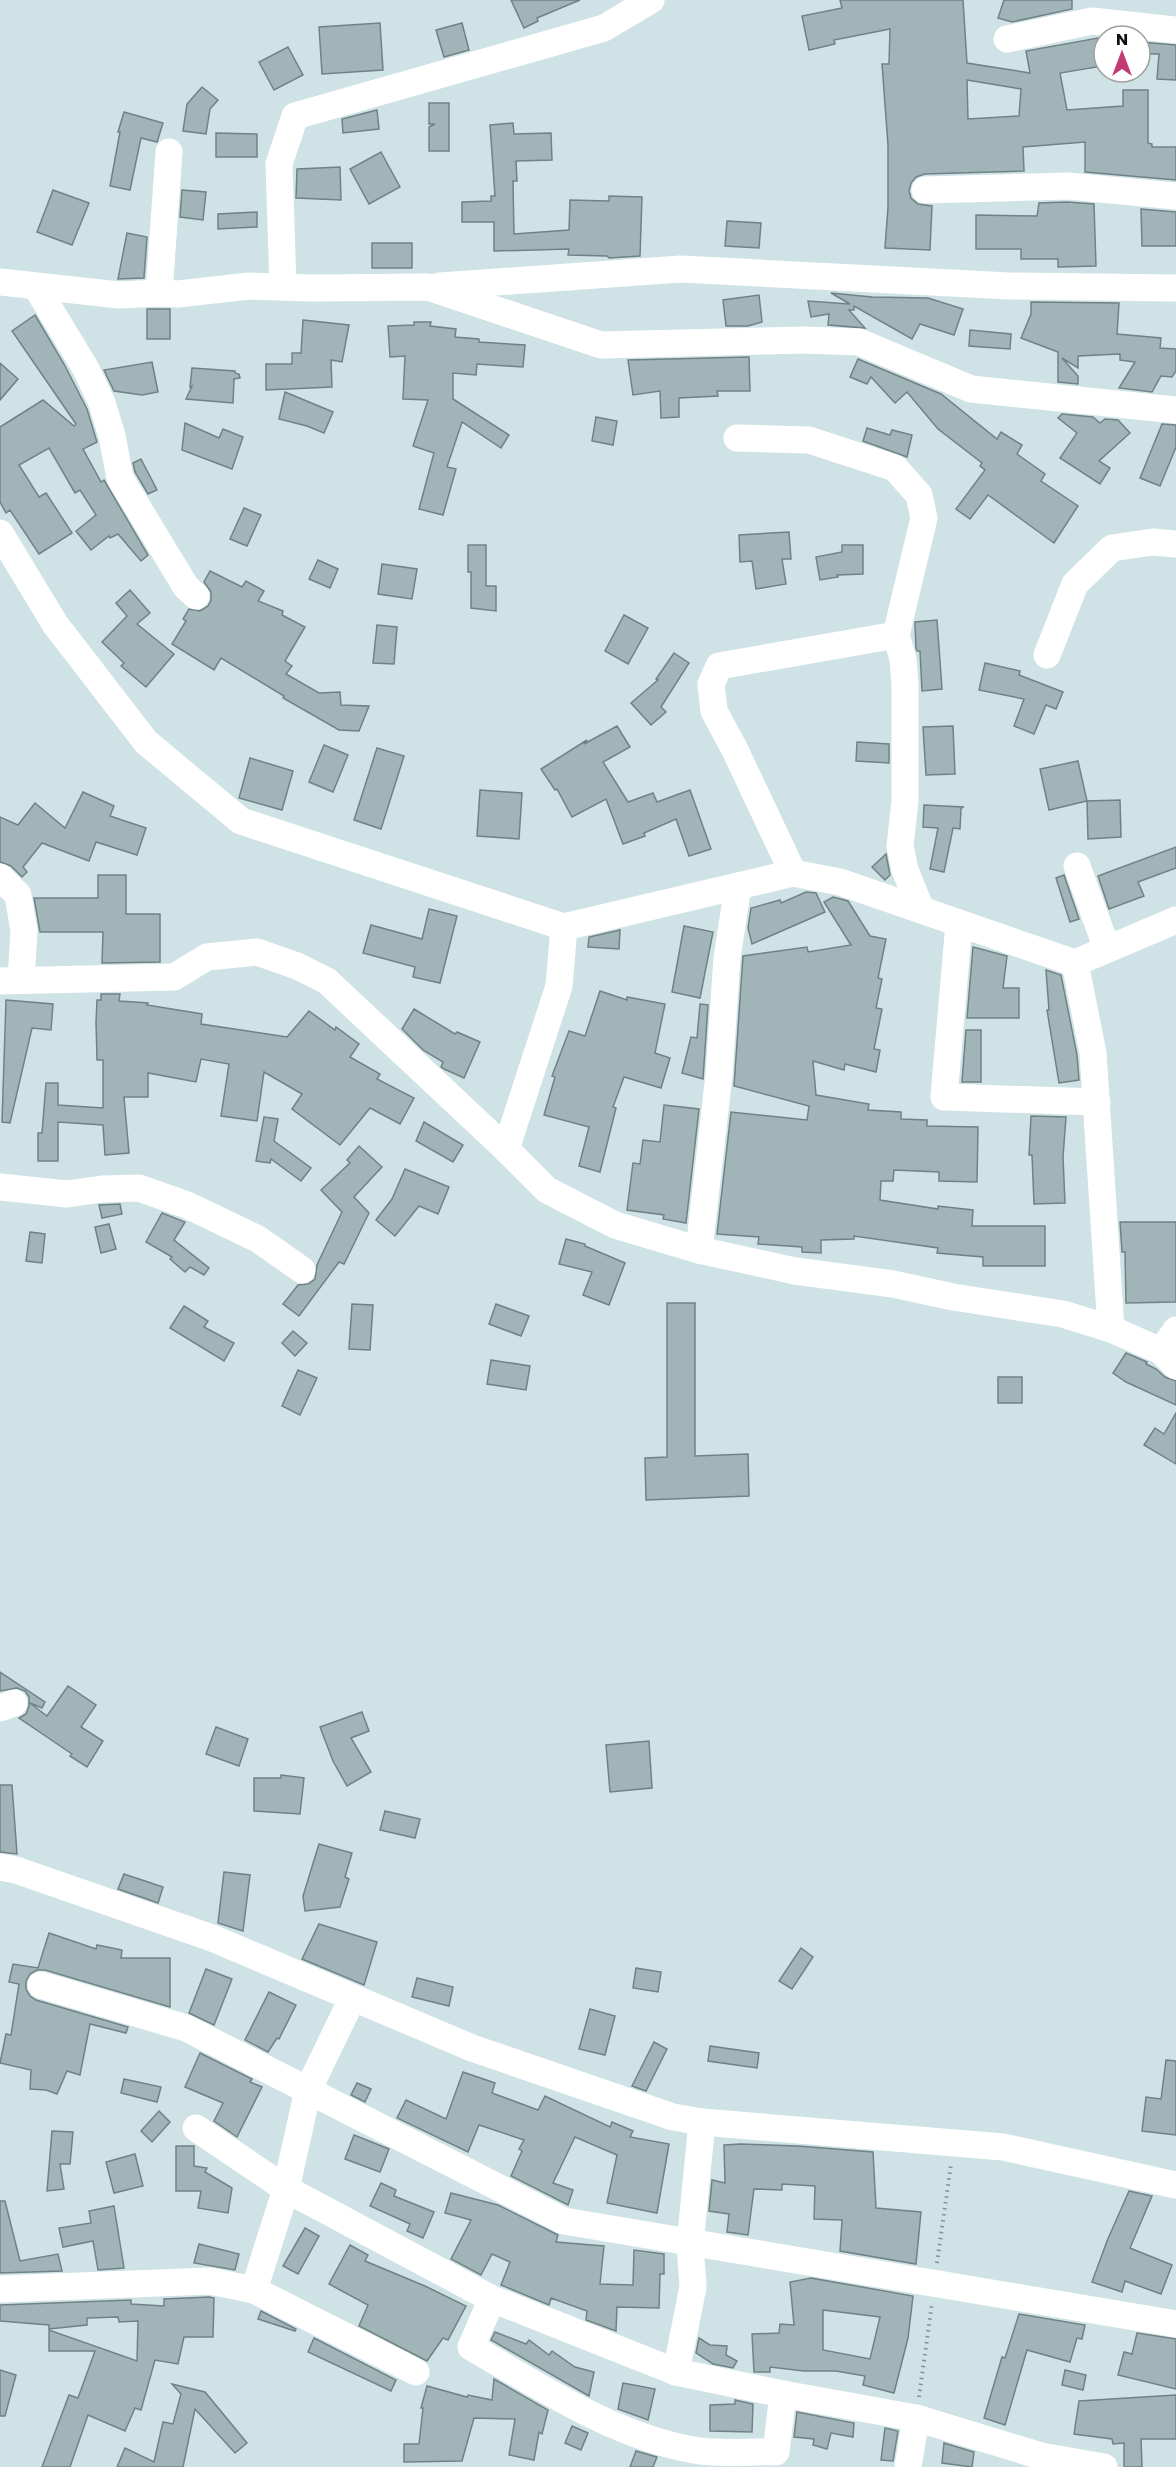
<svg xmlns="http://www.w3.org/2000/svg" width="1176" height="2467" viewBox="0 0 1176 2467" font-family="Poppins,sans-serif">
<style>
.building{fill:#a1b4b7;stroke:#708285;stroke-width:1.5;fill-rule:evenodd}
.lines{fill:none;stroke-linecap:round;stroke-linejoin:round}
.path{stroke:#849295;stroke-width:4;stroke-dasharray:1.5 4.5;stroke-linecap:butt}
.minor{stroke:#fff;stroke-width:27}
</style>
<rect width="100%" height="100%" fill="#cfe3e6"/>
<g class="building">
<path d="M511,0H580L537,18L538,21L524,28Z"/>
<path d="M840,0H963L967,63L1030,73L1026,51L1098,38L1103,66L1060,73L1067,110L1123,106V90H1148V143L1152,144V147H1176V180L1085,172V142L1023,147L1024,171L925,174L916,177L911,183L909,191L911,198L918,204L932,206L930,250L885,248L888,207V145L882,64H889L890,29L834,40L835,44L809,50L802,16L842,8ZM967,80L1021,89L1019,116L968,119Z"/>
<path d="M1004,0H1072V9L1012,22L998,18Z"/>
<path d="M380,23L383,70L322,74L319,27Z"/>
<path d="M462,23L469,50L444,57L436,30Z"/>
<path d="M1140,42L1176,45V80L1157,79L1159,54H1140Z"/>
<path d="M288,47L303,75L274,90L259,62Z"/>
<path d="M202,87L218,100L210,109L206,134L183,131L187,104Z"/>
<path d="M429,103H449V151H429V127L435,124H429Z"/>
<path d="M377,110L379,129L343,133L342,119Z"/>
<path d="M124,112L163,123L157,142L141,138L130,190L110,186L120,132H118Z"/>
<path d="M513,123L514,134L551,133L552,160L516,161L517,181H513L514,234L569,230L570,200L609,201V196L642,197L640,256L609,258L607,256L568,255L569,249L494,251V222H462V202L491,201V196H495L490,125Z"/>
<path d="M216,133L257,134V157H216Z"/>
<path d="M381,152L400,187L369,204L350,169Z"/>
<path d="M340,167L341,200L296,198L297,169Z"/>
<path d="M53,190L89,203L72,245L37,232Z"/>
<path d="M182,190L206,192L203,220L180,217Z"/>
<path d="M1067,202L1094,204L1096,266L1058,267V259H1021V249H976V215L1037,216L1039,203Z"/>
<path d="M1141,209L1176,212V246H1142Z"/>
<path d="M257,212V227L218,229V214Z"/>
<path d="M727,221L761,223L759,248L725,246Z"/>
<path d="M127,233L147,237L144,278L118,279Z"/>
<rect x="372" y="243" width="40" height="25"/>
<path d="M831,293L872,297L928,298L963,309L954,335L920,324L912,339L854,306V310H849L865,328L828,325L829,314L811,317L808,301L850,304Z"/>
<path d="M759,295L762,322L748,326H726L723,300Z"/>
<path d="M1031,302L1119,303L1117,334L1161,338L1160,348L1176,349V371L1172,377L1161,376L1152,392L1119,388L1135,362L1120,360V354L1078,356V368L1062,358L1078,376V384L1058,382V352L1021,338L1031,314Z"/>
<rect x="147" y="309" width="23" height="30"/>
<path d="M35,315L64,364L87,409L97,442L83,449L101,482L104,480L148,555L141,561L118,534L110,538L109,536L91,550L76,531L96,515L80,490L75,493L49,448L19,465L39,497L46,493L72,533L39,554L10,510L6,513L0,502V427L43,400L74,426L76,424L12,331Z"/>
<path d="M303,320L349,325L342,362L331,360L332,387L266,390V364H292V353H301Z"/>
<path d="M414,322H431L430,326L456,329L455,337L479,339V342L525,345L523,367L477,364L476,375L453,373V399L509,435L501,448L462,422L447,467L456,469L443,515L419,509L434,453L413,446L428,400L403,399L405,356L390,357L388,326L414,325Z"/>
<path d="M970,330L1011,334L1010,349L969,346Z"/>
<path d="M749,357L750,391H717L718,396L679,398V417L661,418L660,391L633,395L628,360Z"/>
<path d="M858,359L941,394L997,439L1001,432L1022,445L1017,454L1045,474L1041,481L1078,506L1054,543L988,495L970,519L956,509L985,470L980,466L982,463L938,429L907,392L895,403L871,377L867,384L850,377Z"/>
<path d="M152,362L158,392L142,395L114,391L104,370Z"/>
<path d="M0,363L18,379L0,400Z"/>
<path d="M192,368L235,371V373L239,374L240,378L234,379L233,403L186,399L192,386L190,387Z"/>
<path d="M285,392L333,412L324,433L307,426L279,419Z"/>
<path d="M1062,414L1093,417L1100,423L1105,419L1118,420L1130,433L1099,461L1110,468L1100,484L1060,458L1077,433L1058,418Z"/>
<path d="M596,417L617,421L613,445L592,441Z"/>
<path d="M185,423L219,438L223,429L243,437L232,469L182,450Z"/>
<path d="M1162,424L1176,425V447L1160,486L1140,478Z"/>
<path d="M867,428L890,435L892,430L912,435L907,457L863,441Z"/>
<path d="M141,459L157,490L148,494L135,472L133,463Z"/>
<path d="M244,508L261,515L247,546L230,539Z"/>
<path d="M789,532L791,559H782L786,584L756,589L752,561L740,562L739,535Z"/>
<path d="M468,545H486V586H496V611L471,608V572H468Z"/>
<path d="M842,545H863V574L837,575L838,577L820,580L816,557L842,552Z"/>
<path d="M318,560L338,569L330,588L309,579Z"/>
<path d="M382,564L417,569L412,599L378,594Z"/>
<path d="M210,571L242,587L246,581L264,591L258,601L283,611L282,615L305,627L285,661L292,666L286,674L319,693L340,692L341,705L369,706L359,731L339,730L283,698L284,696L221,658L214,670L172,644L186,621L183,619L189,609L200,611L208,606L211,600V592L204,582Z"/>
<path d="M130,590L150,613L137,624L174,654L146,687L121,666L124,663L102,642L127,616L116,603Z"/>
<path d="M624,615L648,628L628,664L605,651Z"/>
<path d="M937,620L942,689L922,691L920,651H917L916,648L915,625V622Z"/>
<path d="M377,625L397,627L394,664L373,663Z"/>
<path d="M674,653L689,663L661,707L666,712L651,725L631,703L658,680L656,679Z"/>
<path d="M985,663L1020,671L1019,675L1063,692L1056,709L1046,705L1034,734L1014,726L1024,699L979,690Z"/>
<path d="M617,726L630,747L603,762L628,802L653,793L657,802L690,790L711,849L689,856L676,819L644,833L645,836L623,844L606,799L572,817L557,789L555,790L541,769L587,740L584,744Z"/>
<path d="M953,726L955,774L926,775L923,727Z"/>
<path d="M857,742L889,744V763L856,761Z"/>
<path d="M324,745L348,755L333,792L309,782Z"/>
<path d="M377,748L404,756L381,829L354,820Z"/>
<path d="M250,758L293,771L282,810L239,798Z"/>
<path d="M1078,761L1087,801L1049,810L1040,769Z"/>
<path d="M480,790L522,793L519,839L477,836Z"/>
<path d="M83,792L114,806L110,816L146,828L137,855L96,842L89,861L42,843L23,867L27,872L22,877L11,866L0,862V817L18,825L35,803L65,828Z"/>
<path d="M1120,800L1121,837L1088,839L1087,801Z"/>
<path d="M924,805L963,807L961,809L960,829L953,828L944,872L930,869L938,828L923,827Z"/>
<path d="M1176,847V868L1138,882L1144,896L1109,909L1098,876Z"/>
<path d="M886,854L890,875L885,880L872,867Z"/>
<path d="M98,875H126V914H160V962L102,963L103,932H40L34,898H98Z"/>
<path d="M1064,875L1079,919L1070,922L1056,878Z"/>
<path d="M806,892L816,893L825,912L752,944L748,928L751,908L780,900L781,903Z"/>
<path d="M833,897L848,901L870,936L886,939L878,978L882,979L876,1008L882,1009L874,1049L880,1050L876,1072L845,1064L844,1070L813,1061L816,1095L869,1104L868,1110L901,1112V1119L927,1120V1126L978,1127L977,1182L939,1181V1172L894,1170L893,1181H881L880,1200L938,1209V1206L973,1210L972,1226H1045V1266H983V1257L937,1253L938,1248L854,1236V1239L821,1240V1253L802,1252V1247L758,1244L759,1237L717,1234L731,1112L807,1120L809,1106L734,1086L743,956L807,947L808,952L851,945L824,902Z"/>
<path d="M429,909L457,916L440,983L413,977L415,967L363,953L371,925L422,939Z"/>
<path d="M684,926L713,932L700,998L672,992Z"/>
<path d="M620,930L619,949L588,947L589,937Z"/>
<path d="M973,947L1007,956L1003,988H1019V1018H967Z"/>
<path d="M1046,970L1061,975L1077,1055L1079,1080L1059,1083L1047,1010H1049Z"/>
<path d="M600,991L627,1000V997L665,1004L655,1053L670,1058L661,1088L624,1077L613,1107L616,1108L600,1172L579,1166L589,1127L544,1115L555,1077L552,1076L569,1031L585,1036Z"/>
<path d="M101,994H120L119,1001L148,1003L147,1005L202,1014L201,1024L287,1037L309,1011L335,1030L336,1027L359,1044L350,1057L380,1074L377,1079L414,1098L400,1124L370,1108L340,1145L292,1109L302,1094L264,1072L257,1121L221,1116L229,1064L201,1059L196,1082L148,1073V1097H124L129,1153L105,1155L103,1125L58,1122V1161H38V1133H42L46,1083H58V1105L103,1108V1060H97L96,1022L97,1000H101Z"/>
<path d="M6,1000L53,1004L51,1030L32,1028L10,1123L2,1122Z"/>
<path d="M700,1004L708,1005L703,1079L682,1073L691,1037L697,1038Z"/>
<path d="M414,1009L455,1034L457,1032L480,1042L464,1078L444,1069L441,1067L443,1062L423,1050L402,1029Z"/>
<path d="M966,1030H981V1082H962Z"/>
<path d="M664,1105L699,1109L686,1223L663,1219L664,1215L627,1210L633,1163L640,1164L643,1140L660,1142Z"/>
<path d="M1031,1116L1066,1117L1063,1157L1065,1203L1034,1204L1032,1155H1029Z"/>
<path d="M264,1117L278,1119L274,1141L311,1168L301,1181L271,1159L270,1163L256,1161Z"/>
<path d="M424,1122L463,1145L453,1162L416,1141Z"/>
<path d="M359,1146L382,1167L354,1197L369,1213L344,1264L339,1262L299,1316L283,1304L298,1285L308,1284L315,1279L317,1265L342,1212L321,1190L350,1163L347,1160Z"/>
<path d="M405,1169L449,1187L438,1214L419,1206L395,1236L376,1220L392,1199Z"/>
<path d="M120,1204L122,1214L102,1218L99,1205Z"/>
<path d="M162,1213L185,1222L174,1240L209,1268L204,1275L190,1267L185,1272L170,1259L172,1257L146,1242Z"/>
<path d="M1120,1222H1176V1302L1126,1303L1125,1252H1122Z"/>
<path d="M109,1224L116,1249L101,1253L95,1227Z"/>
<path d="M30,1232L45,1234L42,1263L26,1261Z"/>
<path d="M566,1239L585,1244V1246L625,1263L609,1305L583,1295L592,1272L559,1264Z"/>
<path d="M667,1303H695V1456L748,1454L749,1496L646,1500L645,1458L667,1457Z"/>
<path d="M352,1304L373,1305L370,1350L349,1349Z"/>
<path d="M496,1304L529,1316L521,1336L489,1324Z"/>
<path d="M184,1306L208,1321L204,1327L234,1343L224,1361L170,1328Z"/>
<path d="M293,1331L307,1343L295,1356L282,1343Z"/>
<path d="M1126,1353L1147,1362L1146,1364L1156,1369L1165,1377L1176,1381V1405L1126,1382L1113,1373Z"/>
<path d="M491,1360L530,1366L526,1390L487,1384Z"/>
<path d="M298,1370L317,1378L300,1415L282,1406Z"/>
<rect x="998" y="1377" width="24" height="26"/>
<path d="M1176,1413V1464L1144,1445L1155,1428L1164,1434Z"/>
<path d="M0,1672L45,1702L42,1708L30,1703L47,1716L68,1686L96,1705L81,1727L103,1741L87,1767L70,1756L72,1754L19,1718L26,1714L29,1706V1697L25,1691L17,1688L0,1691Z"/>
<path d="M362,1712L369,1731L351,1738L371,1772L347,1786L333,1761L320,1727Z"/>
<path d="M216,1727L248,1739L239,1766L206,1754Z"/>
<path d="M649,1741L652,1788L610,1792L606,1745Z"/>
<path d="M281,1775L304,1778L300,1814L254,1811V1778H281Z"/>
<path d="M0,1785H12L17,1854L0,1852Z"/>
<path d="M385,1811L420,1819L415,1838L380,1830Z"/>
<path d="M319,1844L352,1853L345,1877L349,1879L340,1907L305,1911L303,1896Z"/>
<path d="M224,1872L250,1875L243,1931L218,1923Z"/>
<path d="M124,1874L163,1887L158,1903L118,1889Z"/>
<path d="M319,1924L377,1942L364,1985L302,1959Z"/>
<path d="M49,1933L96,1949L97,1945L122,1950L121,1958H170V2007L45,1970H37L30,1974L26,1981V1989L30,1996L36,2000L128,2027L126,2033L90,2024L80,2075L67,2071L57,2094L46,2090L30,2089L31,2070L0,2063L6,2034L11,2035L19,1984L9,1982L13,1964L38,1968Z"/>
<path d="M801,1948L813,1957L792,1989L779,1981Z"/>
<path d="M636,1968L661,1972L658,1992L633,1988Z"/>
<path d="M206,1969L232,1979L214,2025L189,2013Z"/>
<path d="M417,1978L453,1987L449,2006L412,1997Z"/>
<path d="M269,1992L296,2005L279,2039L277,2038L268,2052L245,2040Z"/>
<path d="M590,2009L615,2016L605,2055L579,2049Z"/>
<path d="M654,2042L667,2049L646,2091L632,2086Z"/>
<path d="M710,2046L759,2053L757,2068L708,2061Z"/>
<path d="M200,2053L252,2079L250,2082L262,2087L237,2137L214,2121L223,2103L185,2087Z"/>
<path d="M1166,2060L1176,2061V2135L1142,2131L1146,2097L1161,2099Z"/>
<path d="M463,2072L495,2083L492,2093L538,2110L545,2096L610,2127L612,2122L633,2131L630,2137L669,2144L657,2213L607,2203L617,2155L575,2137L553,2183L573,2190L568,2205L511,2176L522,2151L519,2149L524,2140L479,2125L468,2152L397,2118L406,2100L446,2119Z"/>
<path d="M124,2079L161,2087L157,2102L121,2093Z"/>
<path d="M357,2083L371,2089L365,2102L351,2095Z"/>
<path d="M159,2111L170,2122L152,2142L141,2131Z"/>
<path d="M52,2131L73,2132L70,2164H60L64,2189L47,2191Z"/>
<path d="M354,2135L389,2149L380,2172L345,2159Z"/>
<path d="M740,2144L798,2146L873,2152L876,2208L921,2212L916,2264L840,2251L842,2220L814,2219L815,2186L782,2184V2190L754,2189L748,2235L727,2232L729,2214L709,2211L712,2180L725,2183L724,2145Z"/>
<path d="M176,2146H194V2166L207,2168L205,2172L232,2188L228,2213L198,2208L201,2191H176Z"/>
<path d="M135,2154L143,2186L114,2193L106,2162Z"/>
<path d="M381,2183L396,2190L394,2196L434,2212L423,2238L407,2231L410,2224L370,2206Z"/>
<path d="M1129,2191L1152,2196L1130,2248L1172,2265L1161,2294L1125,2281L1122,2292L1092,2282L1107,2241Z"/>
<path d="M451,2193L498,2205L558,2235L556,2242L604,2246L600,2284L633,2285L634,2250L664,2254V2274H660L659,2308L617,2307L616,2331L586,2320L587,2311L551,2298L549,2305L501,2285L510,2262L492,2254L481,2275L451,2259L471,2220L445,2213Z"/>
<path d="M0,2201H5L20,2261L58,2254L62,2271L0,2273Z"/>
<path d="M114,2206L124,2268L98,2270L93,2241L63,2247L59,2228L91,2223L89,2211Z"/>
<path d="M305,2228L319,2236L298,2274L283,2266Z"/>
<path d="M199,2244L239,2254L235,2270L194,2263Z"/>
<path d="M350,2245L368,2255L365,2261L425,2286L466,2306L448,2340L443,2338L427,2361L359,2326L368,2305L329,2284Z"/>
<path d="M811,2278L913,2296L908,2338L894,2393L863,2385L865,2376L836,2371H804L770,2367V2372H754L752,2334L779,2333L780,2324L794,2325L790,2282ZM823,2310L880,2317L870,2359L823,2350Z"/>
<path d="M209,2297L214,2298L213,2337H184L178,2364L155,2360L141,2410L135,2408L125,2431L88,2415L70,2467H42L69,2395L78,2398L95,2351H49V2330L137,2361L138,2321L119,2322L118,2317L87,2318V2325L49,2329V2325L0,2321V2305L131,2300V2304L164,2306V2299Z"/>
<path d="M261,2311L296,2329L295,2331L258,2319Z"/>
<path d="M1019,2314L1085,2325L1082,2339L1077,2338L1070,2362L1027,2350L1005,2425L984,2418L1002,2357L1005,2358Z"/>
<path d="M495,2332L526,2344L529,2340L549,2355L552,2351L575,2367L594,2372L589,2396L491,2340Z"/>
<path d="M1137,2333L1176,2339V2389L1118,2375L1124,2352L1132,2354Z"/>
<path d="M314,2338L396,2380L391,2391L308,2352Z"/>
<path d="M699,2338L710,2345L727,2346L726,2355L737,2361L733,2368L713,2364L696,2353Z"/>
<path d="M0,2370L16,2375L5,2416H0Z"/>
<path d="M1065,2370L1086,2375L1083,2390L1062,2385Z"/>
<path d="M494,2379L548,2410L542,2434L539,2432L534,2460L509,2455L515,2419L474,2418L462,2461L404,2462V2444H419L423,2408H421L427,2386L467,2397L468,2395L492,2400Z"/>
<path d="M623,2383L655,2389L648,2420L618,2409Z"/>
<path d="M172,2384L205,2392L247,2443L235,2453L195,2409L183,2467H117L125,2448L154,2462L163,2422L173,2424L181,2394Z"/>
<path d="M1176,2395V2439H1141L1142,2467H1124V2443L1113,2444L1112,2439L1074,2434L1079,2401Z"/>
<path d="M735,2400L753,2404L752,2432L710,2431V2405L735,2404Z"/>
<path d="M797,2412L854,2423L853,2437L831,2433L827,2449L813,2445L814,2439L794,2437Z"/>
<path d="M572,2426L588,2433L581,2450L565,2443Z"/>
<path d="M885,2428L898,2431L893,2461L881,2460Z"/>
<path d="M944,2443L974,2452L972,2467L942,2463Z"/>
<path d="M636,2451L657,2457L653,2467H630Z"/>
</g>
<g class="lines">
<g class="path">
<path d="M937,2263L951,2164"/>
<path d="M919,2397L932,2303"/>
</g>
<g class="minor">
<path d="M1007,39L1092,21L1176,30"/>
<path d="M925,190L1068,186L1176,196"/>
<path d="M0,282L119,295L159,293L178,294L249,286L313,288L428,287L601,345L804,340L859,342L971,389L1176,410"/>
<path d="M440,286L681,269L1009,286L1176,288"/>
<path d="M283,287L279,164L295,116L604,28L651,0"/>
<path d="M37,288L86,369L102,403L112,436L120,478L186,587L196,596"/>
<path d="M159,293L169,152"/>
<path d="M737,438L809,440L895,468L919,495L924,518L896,635L719,666L711,684L714,711L735,750L793,873"/>
<path d="M0,533L55,624L146,742L241,821L564,927L793,873L840,882L1075,963L1176,920"/>
<path d="M896,635L903,659L905,685V801L900,846L905,870L921,909"/>
<path d="M1047,655L1075,584L1112,548L1153,542L1176,544"/>
<path d="M1077,866L1107,949"/>
<path d="M0,877L18,895L24,931L21,979"/>
<path d="M959,923L944,1097L1097,1102"/>
<path d="M1075,963L1093,1053L1111,1329"/>
<path d="M0,981L174,977L207,957L257,952L297,966L327,981L506,1149L547,1190L615,1225L699,1250L795,1271L893,1284L953,1297L1063,1314L1111,1329L1161,1351L1176,1366"/>
<path d="M506,1149L559,986L564,927"/>
<path d="M0,1187L67,1194L102,1189L139,1188L187,1205L258,1239L302,1270"/>
<path d="M699,1250L719,1075L727,958L738,886"/>
<path d="M1161,1351L1176,1330"/>
<path d="M0,1708L14,1703"/>
<path d="M0,1867L16,1870L212,1938L472,2048L673,2117L702,2122L1003,2147L1176,2185"/>
<path d="M41,1985L186,2028L564,2221L1176,2324"/>
<path d="M352,1999L308,2090L286,2189L254,2290L416,2372"/>
<path d="M196,2128L286,2189L492,2299L676,2372L783,2394L916,2418L1041,2456L1104,2467"/>
<path d="M0,2289L210,2281L254,2290"/>
<path d="M492,2299L471,2347C539,2386 615,2437 694,2450C720,2455 750,2451 776,2452L783,2394"/>
<path d="M676,2372L693,2287L690,2244L702,2122"/>
<path d="M908,2467L916,2418"/>
</g>
</g>
<g transform="translate(1122 54)"><circle r="28" fill="#ffffff" stroke="#9ea1a1" stroke-width="1.5"/>
<path d="M0-4.5L10 22L0 15L-10 22Z" fill="#c23a75"/>
<text y="-9" font-size="16" font-weight="bold" text-anchor="middle" fill="#0c1314">N</text>
</g>
</svg>
